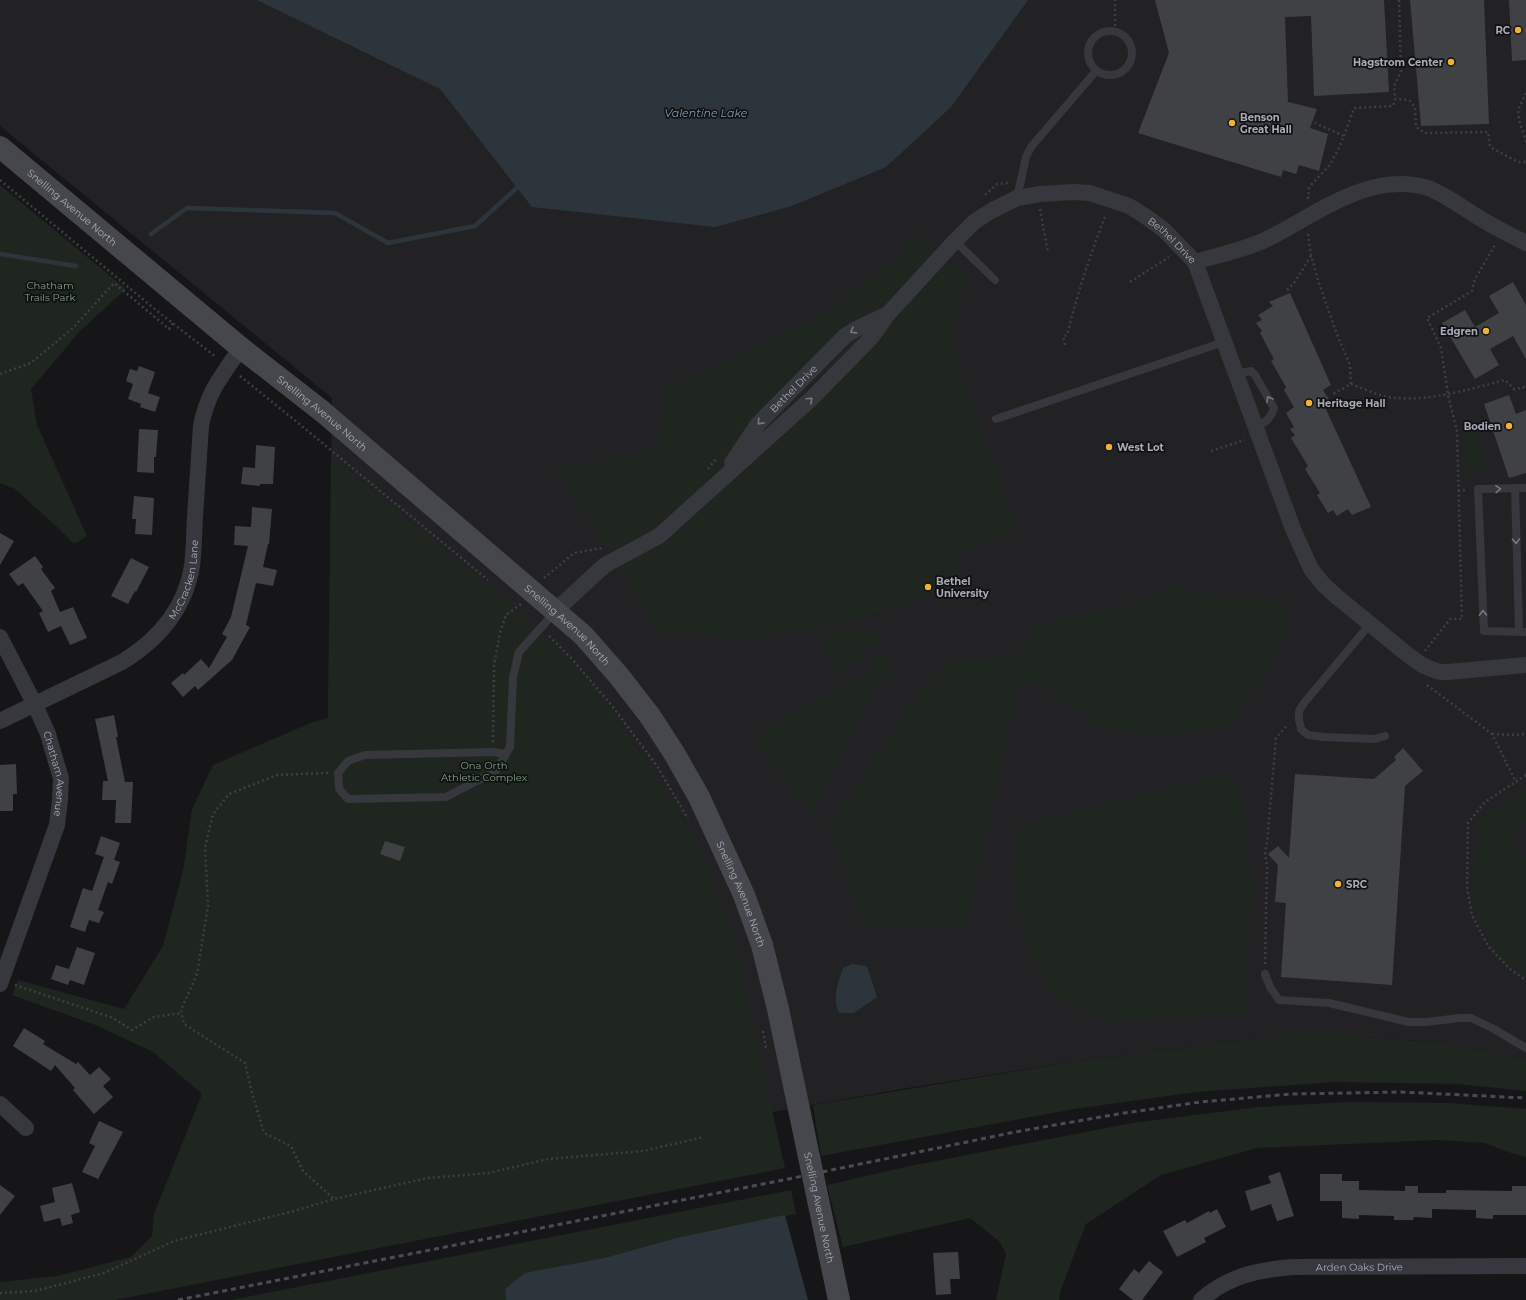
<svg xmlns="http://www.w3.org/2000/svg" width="1526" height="1300" viewBox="0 0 1526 1300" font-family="Montserrat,sans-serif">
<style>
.built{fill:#222225}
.green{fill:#1e261f}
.water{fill:#2c353c}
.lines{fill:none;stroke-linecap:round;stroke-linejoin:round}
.stream{stroke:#2c353c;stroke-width:4.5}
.building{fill:#404145}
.path{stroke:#3d3f44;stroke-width:2.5;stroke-dasharray:2 3;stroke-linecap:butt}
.lane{stroke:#37383d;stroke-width:8}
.street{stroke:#37383d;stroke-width:16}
.secondary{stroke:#45474d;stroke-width:22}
.rail{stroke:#4a4c52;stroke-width:3;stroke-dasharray:5 4;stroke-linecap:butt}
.oneway{stroke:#757881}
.poi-dot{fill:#f2b134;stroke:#111113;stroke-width:1.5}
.labels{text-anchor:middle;stroke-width:3.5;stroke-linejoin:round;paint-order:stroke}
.poi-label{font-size:10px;font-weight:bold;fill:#a8adb8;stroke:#111113;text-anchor:start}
.street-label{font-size:10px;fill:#a8adb8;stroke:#111113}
.park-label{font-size:10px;fill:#7fa381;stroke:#111113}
.water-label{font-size:11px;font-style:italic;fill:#7f9bb3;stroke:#111113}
</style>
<rect width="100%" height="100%" fill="#161618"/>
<path class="built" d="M0,0H1526V1060L1444,1043L1352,1036H1275L1072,1062L901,1089L489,1163L328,718L332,398L0,126Z"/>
<g class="green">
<path d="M0,185L126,289L81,330L31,389L37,425L87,536L74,544L57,527L15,489L0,483Z"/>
<path d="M918,232L968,281C959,299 951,328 954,348C955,354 957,360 959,366L1017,533L956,552L966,585L854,620L806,630L744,639L693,634L663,637L553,465L619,459L659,444L666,388L820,318L905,250Z"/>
<path d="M1482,433L1484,471H1463L1462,433Z"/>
<path d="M331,456L511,604L590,677L687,824L732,928L785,1168L115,1300H0V1282L57,1276L131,1257L152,1236L154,1214L202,1094L153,1052L98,1026L12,995L18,980L124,1009L163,946L183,871L192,809L213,765L313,722L328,718Z"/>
<path d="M1183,582L1189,592L1222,597L1281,599L1291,615L1263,679L1225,728L1165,735L1103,729L1035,682L1017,687L967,925L864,927L828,825L870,767L917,695L952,659L985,660L1014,657L1038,625L1079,614L1121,608Z"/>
<path d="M873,626L879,643L873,646L839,674L827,653L822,630L866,629Z"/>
<path d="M887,656L891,660C893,666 892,670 889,676L874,682L813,814L752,737L867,672C870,662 876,658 887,656Z"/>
<path d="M1219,776L1241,787L1252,883L1245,1014L1108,1021L1054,998L1028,954L1014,887L1015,827Z"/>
<path d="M1526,788V819L1516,827L1510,836L1526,859V974C1490,954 1469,913 1472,872C1473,860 1477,848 1481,836L1473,825Z"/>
<path d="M1275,1036H1352L1444,1043L1526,1060V1091L1458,1084L1334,1082L1196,1092L1074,1109L821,1156L813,1105L1072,1062Z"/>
<path d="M1348,1102L1449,1103L1526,1109V1157L1511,1153L1485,1143L1437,1140L1257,1148L1161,1175L1086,1224L1061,1289L1059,1300H996L1006,1254L1000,1242L970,1218L843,1247L827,1185L905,1167L1132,1123L1258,1107Z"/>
<path d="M791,1190L796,1214L676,1238L604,1258L505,1289L506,1300H231Z"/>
</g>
<g class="water">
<path d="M257,0H1028L951,107L886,167L792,206L715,227L532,207L440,89Z"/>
<path d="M852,964L867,966L877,997L854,1013H839C832,999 838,982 843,968Z"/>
<path d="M785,1215L808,1300H506L505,1289L525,1273L604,1258L676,1238Z"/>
</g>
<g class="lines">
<g class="stream">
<path d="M151,234L187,208L335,213L388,243L475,226L520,185"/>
<path d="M0,254L76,266"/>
</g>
</g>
<g class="building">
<path d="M1155,0H1384L1389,92L1314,96L1311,16L1285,17L1288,102L1317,109L1310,128L1328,134L1319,171L1299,165L1296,174L1283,170L1281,177L1138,133L1169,53Z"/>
<path d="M1410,0H1484L1489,124L1421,126Z"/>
<path d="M1509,0H1526V60L1512,61Z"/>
<path d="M1513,282L1526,305V359L1513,336L1490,349L1499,365L1475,379L1442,323L1465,310L1475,327L1499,313L1489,296Z"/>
<path d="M1290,293L1331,385L1323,390L1330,401L1324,405L1371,507L1352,515L1348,509L1337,516L1333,510L1328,513L1317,495L1320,493L1305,469L1308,466L1291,438L1295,435L1290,429L1294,427L1286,413L1294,407L1284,390L1286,387L1271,361L1274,359L1260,333L1262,331L1256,323L1262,320L1258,315L1273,306L1269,302Z"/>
<path d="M139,366L155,372L148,393L160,397L155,412L140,407L141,404L128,399L133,384L126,381L130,369L137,371Z"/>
<path d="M1509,395L1516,414L1526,410V473L1509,478L1484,404Z"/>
<path d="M139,429L158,430L156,457H154V473L137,472Z"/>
<path d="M256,445L275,447L273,484H260V486L241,484L243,467L255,468Z"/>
<path d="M134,496L154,498L152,535L135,534L136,519H132Z"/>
<path d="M252,507L272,509L269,544H268L263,567L277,570L273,586L256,583L246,625L250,627L232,660L198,690L195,686L183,697L171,683L183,673L184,675L201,659L209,668L227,637L222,634L231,617L248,546L234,545L235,526L251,527Z"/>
<path d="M0,533L14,541L0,565Z"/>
<path d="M35,556L43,567L41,569L55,588L51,591L60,612L73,607L87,638L70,645L61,626L48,632L39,613L43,611L23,583L18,586L9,574Z"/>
<path d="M131,558L149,567L136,592L135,591L128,604L111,596Z"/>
<path d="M114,715L118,737H116L125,782H133L131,823H115L116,800H102L103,781H108L95,719Z"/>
<path d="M1403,748L1423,771L1405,786L1392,985L1281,977L1286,903L1275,902L1278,865L1268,854L1278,846L1289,858L1295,774L1374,779L1396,760L1394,757Z"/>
<path d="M16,764L17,794H13V811H0V765Z"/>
<path d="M101,836L120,843L114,860L120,862L112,884L108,882L98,910L104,912L99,923L89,920L85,932L70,927L83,888L92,891L104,857L95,854Z"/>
<path d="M385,841L405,847L400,861L380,854Z"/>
<path d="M77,947L95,953L84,985L70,980L68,985L51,979L56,965L69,969Z"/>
<path d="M24,1028L45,1041L43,1044L76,1064L78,1062L90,1075L99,1067L111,1079L103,1086L113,1097L94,1114L73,1090L75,1088L55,1065L51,1071L13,1046Z"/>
<path d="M99,1121L123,1132L98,1179L82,1172L95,1146L89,1143Z"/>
<path d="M1280,1172L1294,1216L1277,1221L1271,1204L1251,1211L1245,1191L1271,1183L1268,1176Z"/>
<path d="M1320,1174H1342V1181H1359V1190L1405,1191V1186H1418V1193H1446V1190L1512,1191V1186H1526V1215H1493V1219L1476,1218V1210L1432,1209V1218L1414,1217L1413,1220H1394V1216L1359,1215V1219L1342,1218V1201H1320Z"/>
<path d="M72,1183L80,1212L71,1215L73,1223L62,1226L60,1218L44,1222L40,1206L55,1202L52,1188Z"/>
<path d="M0,1185L15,1196L0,1215Z"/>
<path d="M1217,1209L1226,1227L1204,1238L1206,1242L1177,1257L1163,1231L1185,1220L1187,1223L1209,1211L1210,1213Z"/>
<path d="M958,1252L960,1279H950L951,1294L936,1295L933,1253Z"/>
<path d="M1149,1261L1163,1272L1142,1300H1133L1119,1289L1134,1269L1139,1273Z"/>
</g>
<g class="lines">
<g class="path">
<path d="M1399,0L1401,71L1394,86L1395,99L1409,100L1415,107L1416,127L1425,133L1488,132L1490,147L1518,162H1526"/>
<path d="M1115,31V0"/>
<path d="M1526,93L1518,110L1519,120L1526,142"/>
<path d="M1344,136L1354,108L1393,106L1395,99"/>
<path d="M0,180L157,311L216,357"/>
<path d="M985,195L997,184L1009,183"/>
<path d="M1308,199L1309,187L1329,166L1338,150L1344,136L1315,123"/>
<path d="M1040,209L1048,253"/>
<path d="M1308,234L1311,255L1319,283L1336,332L1350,365L1351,384L1331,395"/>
<path d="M1130,282L1169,257"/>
<path d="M1287,290L1294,283L1311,256"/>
<path d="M1065,345L1063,337L1067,335C1078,292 1090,255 1106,214"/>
<path d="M0,374L31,363L73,328L114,283L169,329L173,323"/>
<path d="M240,376L292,418L488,580"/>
<path d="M1351,384C1365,389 1380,397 1395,398C1433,401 1469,389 1505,380L1514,389L1523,388L1526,384"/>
<path d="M1211,451L1245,440"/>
<path d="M708,469L716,459"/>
<path d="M1458,491L1468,490"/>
<path d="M544,578L574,553L603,548"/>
<path d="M549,636L572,659L612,706L657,766L688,819"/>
<path d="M1425,651L1450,619H1462L1457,431L1448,395L1441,348L1427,318L1472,291L1475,279L1496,243"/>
<path d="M1427,685L1492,734L1516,782"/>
<path d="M1492,734L1515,735L1526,734"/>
<path d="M493,742L494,665L500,633L506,615L521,604"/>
<path d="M328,773L277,775L229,794L213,814L205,847L208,906L197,974L181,1010L184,1024L245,1063L252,1093L264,1133L291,1146L303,1171L334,1199"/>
<path d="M1526,775L1485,802L1468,823L1467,887L1472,915L1488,946L1511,970L1526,980"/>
<path d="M1265,964L1267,866L1265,854L1267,842L1276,738L1288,724"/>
<path d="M15,985L113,1018L132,1030L154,1017L182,1013"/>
<path d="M763,1031L766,1048"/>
<path d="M0,1293L35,1291L104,1273L174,1241L294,1211L334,1199L428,1178L489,1173L548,1159L643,1151L704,1137"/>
</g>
<g class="lane">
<circle cx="1110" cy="53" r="22"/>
<path d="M1017,198L1026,157L1031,147L1096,71"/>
<path d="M955,241L995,280"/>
<path d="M1236,374L1251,371L1255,375L1274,408C1271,419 1265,422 1255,428"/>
<path d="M996,419L1224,342"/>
<path d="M1515,488L1519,631"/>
<path d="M1526,488L1478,489L1484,631L1526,632"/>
<path d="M1370,624L1304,703L1299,711V720L1301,729L1308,735L1323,737L1375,739L1385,736"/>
<path d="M506,754L493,752L365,755L348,761L338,773L339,789L348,799L446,797L496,771L510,747L513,677L519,652L555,612"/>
<path d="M1265,974L1270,987L1279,1000L1329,1003L1409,1022H1426L1460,1018H1471L1492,1028L1526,1048"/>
</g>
<g class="street">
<path d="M1195,262L1293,529L1311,569L1323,584L1336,596L1408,655L1422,665L1431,669L1440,672H1448L1526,665"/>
<path id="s1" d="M732,463L758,424L845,336L856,329L886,315"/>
<path id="s2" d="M555,611L605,565L659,536L811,399L870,339L888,314L955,241L974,222L991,211L1017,198L1040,194L1074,192L1090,193L1129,206L1145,216L1164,230L1195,262C1218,255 1245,250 1267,239C1316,215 1370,170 1428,188C1444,194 1459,205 1473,214C1490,225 1508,234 1526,243"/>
<path id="s3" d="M0,637L35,705L48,734L54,755L61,778L60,800L57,825L0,984"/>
<path id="s4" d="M0,721L122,662C158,640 185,609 192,566C194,550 194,534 195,517C197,487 199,456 201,426C207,393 222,375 241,348"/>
<path d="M0,1104L26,1128"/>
<path id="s5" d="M1201,1300C1228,1276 1257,1270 1292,1267L1526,1266"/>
</g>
<path class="secondary" id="s6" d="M0,147L241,348L323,412L583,635L619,676L650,716L674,753L699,797L744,895L762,945L778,1009L839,1300"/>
<path class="rail" d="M178,1300L793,1178L1015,1132L1118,1114L1200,1102L1291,1094L1401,1092L1526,1098"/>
</g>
<defs><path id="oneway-chevron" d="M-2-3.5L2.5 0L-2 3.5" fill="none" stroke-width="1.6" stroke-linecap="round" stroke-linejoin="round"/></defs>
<g class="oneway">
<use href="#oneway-chevron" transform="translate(853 331) rotate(148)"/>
<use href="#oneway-chevron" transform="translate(1269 399) rotate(-120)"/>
<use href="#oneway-chevron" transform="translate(810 400) rotate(-43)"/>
<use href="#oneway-chevron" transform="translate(760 422) rotate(132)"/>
<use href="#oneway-chevron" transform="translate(1498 489) rotate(-1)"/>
<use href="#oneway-chevron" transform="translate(1516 541) rotate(88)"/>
<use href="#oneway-chevron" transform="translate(1483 613) rotate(-92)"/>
</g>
<g class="poi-dot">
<circle cx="1518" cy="30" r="4"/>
<circle cx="1451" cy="62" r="4"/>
<circle cx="1232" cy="123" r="4"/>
<circle cx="1486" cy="331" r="4"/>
<circle cx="1309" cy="403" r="4"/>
<circle cx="1509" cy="426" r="4"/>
<circle cx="1109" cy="447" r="4"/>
<circle cx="928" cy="587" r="4"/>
<circle cx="1338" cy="884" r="4"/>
</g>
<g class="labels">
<g class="poi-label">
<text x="1510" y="34" text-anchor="end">RC</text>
<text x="1443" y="66" text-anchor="end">Hagstrom Center</text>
<text x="1240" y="121">Benson<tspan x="1240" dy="12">Great Hall</tspan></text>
<text x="1478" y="335" text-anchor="end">Edgren</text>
<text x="1317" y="407">Heritage Hall</text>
<text x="1501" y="430" text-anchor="end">Bodien</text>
<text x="1117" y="451">West Lot</text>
<text x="936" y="585">Bethel<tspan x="936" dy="12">University</tspan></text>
<text x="1346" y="888">SRC</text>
</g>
<g class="street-label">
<text dy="4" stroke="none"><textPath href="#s6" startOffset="94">Snelling Avenue North</textPath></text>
<text dy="4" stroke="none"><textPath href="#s2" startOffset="794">Bethel Drive</textPath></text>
<text dy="4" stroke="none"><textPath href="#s1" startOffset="97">Bethel Drive</textPath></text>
<text dy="4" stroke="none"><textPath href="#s6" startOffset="418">Snelling Avenue North</textPath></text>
<text dy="4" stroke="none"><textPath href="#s4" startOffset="243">McCracken Lane</textPath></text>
<text dy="4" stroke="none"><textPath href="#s6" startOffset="742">Snelling Avenue North</textPath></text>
<text dy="4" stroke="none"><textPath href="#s3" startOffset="149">Chatham Avenue</textPath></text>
<text dy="4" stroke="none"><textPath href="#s6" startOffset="1066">Snelling Avenue North</textPath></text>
<text dy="4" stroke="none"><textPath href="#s6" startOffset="1390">Snelling Avenue North</textPath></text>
<text dy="4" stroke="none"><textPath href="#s5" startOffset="166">Arden Oaks Drive</textPath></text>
</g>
<g class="park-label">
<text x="50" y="289">Chatham<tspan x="50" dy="12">Trails Park</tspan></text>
<text x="484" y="769">Ona Orth<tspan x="484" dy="12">Athletic Complex</tspan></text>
</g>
<g class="water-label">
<text x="706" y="117">Valentine Lake</text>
</g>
</g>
</svg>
